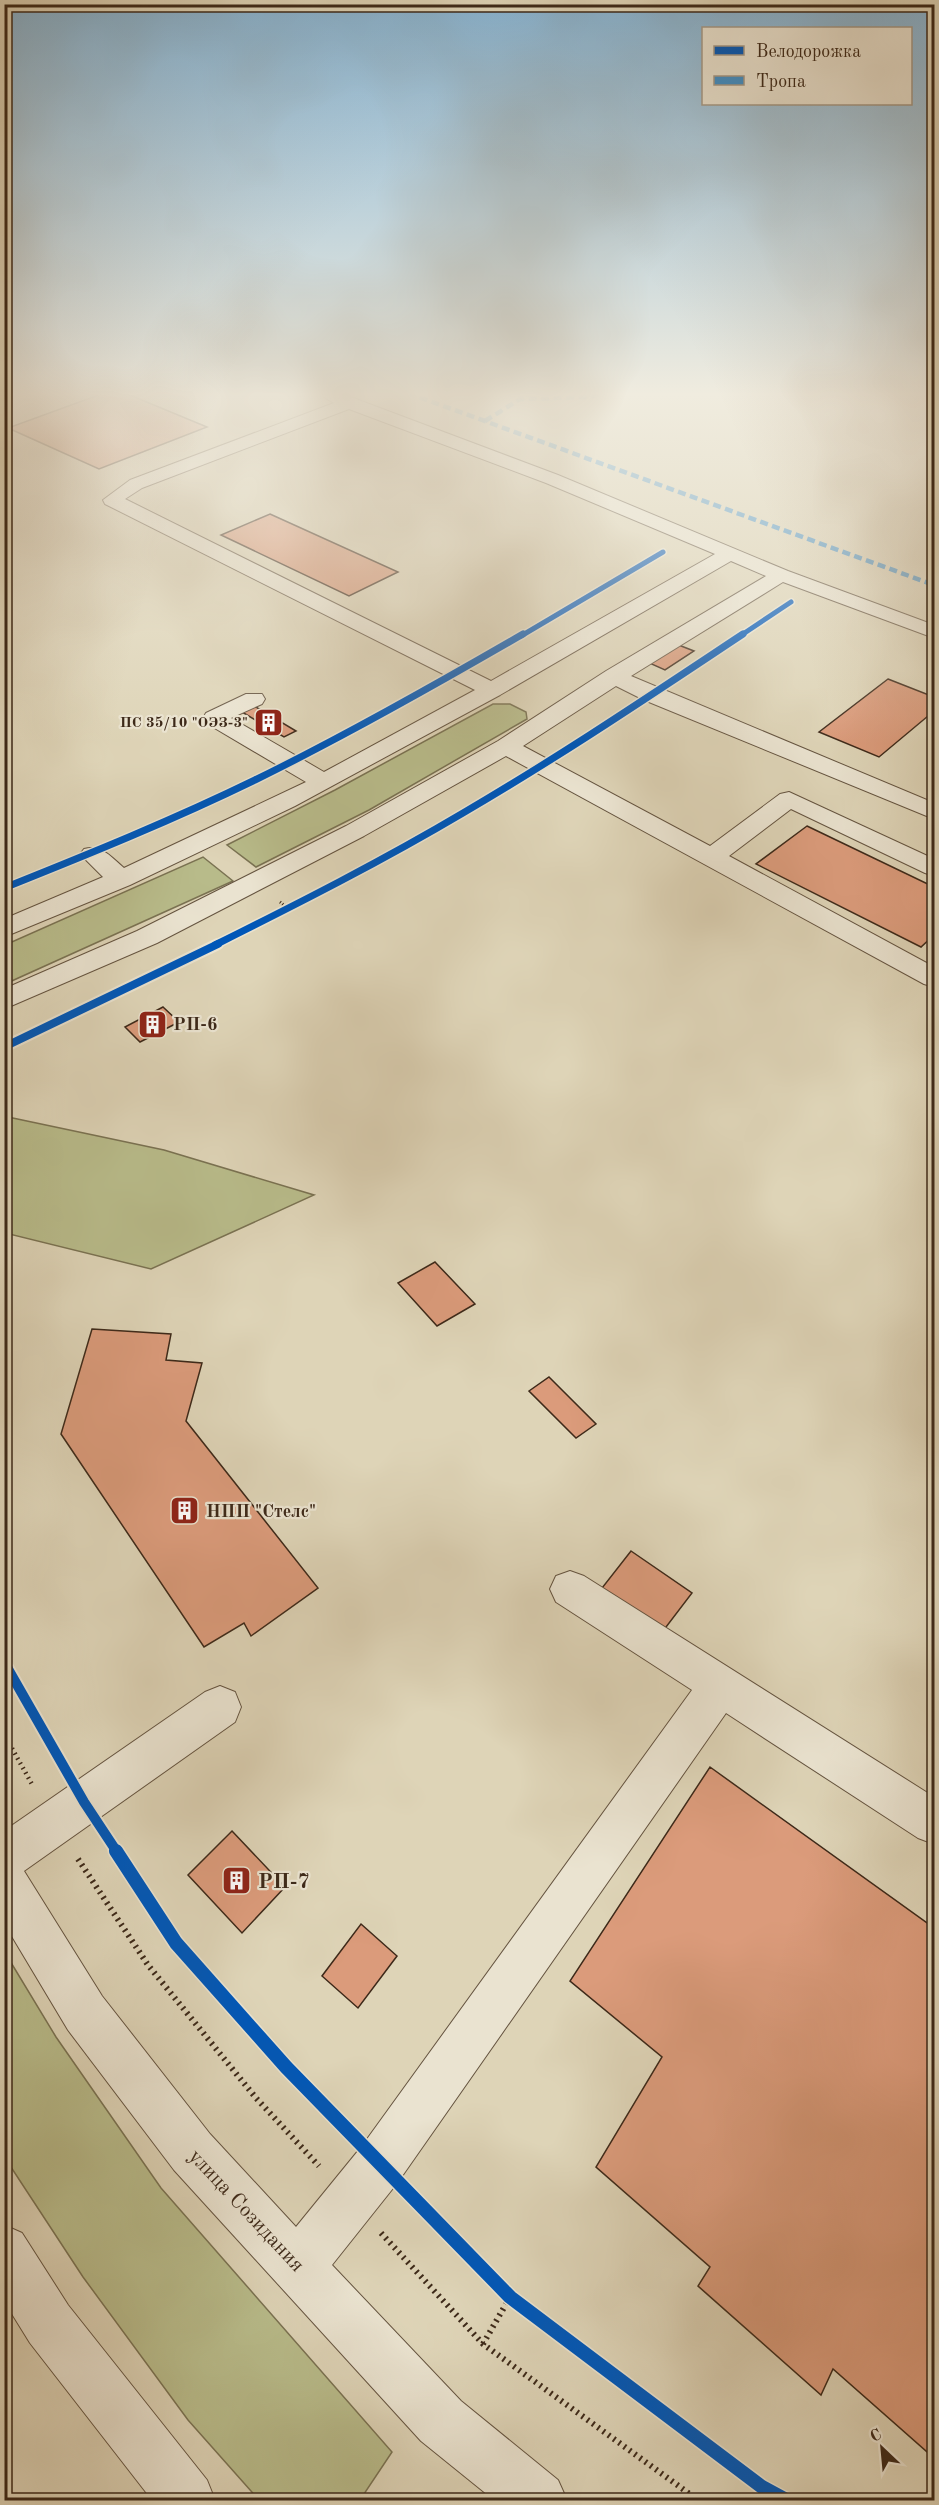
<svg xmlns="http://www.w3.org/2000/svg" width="939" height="2505" viewBox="0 0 939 2505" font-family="'Old Standard TT',serif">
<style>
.green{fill:#b8bb8a;stroke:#7a7252;stroke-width:1.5}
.building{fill:#db9b7b;stroke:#3d2919;stroke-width:1.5}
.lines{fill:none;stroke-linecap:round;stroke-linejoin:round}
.minor-casing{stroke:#655440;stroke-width:2}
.path-far2{stroke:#3d2919;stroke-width:3;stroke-dasharray:1 2;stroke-linecap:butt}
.path-far1{stroke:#3d2919;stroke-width:4.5;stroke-dasharray:1.5 4;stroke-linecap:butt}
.path{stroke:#3d2919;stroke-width:6;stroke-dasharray:2 4.5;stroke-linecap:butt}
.minor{fill:#eae3d0;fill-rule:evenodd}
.quiet{stroke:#3f8fc9;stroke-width:4.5;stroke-dasharray:8 4.5;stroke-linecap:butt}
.cycleway-far4-casing{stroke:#eae3d0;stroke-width:8}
.cycleway-far3-casing{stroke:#eae3d0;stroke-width:10}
.cycleway-far2-casing{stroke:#eae3d0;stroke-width:12}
.cycleway-far1-casing{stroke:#eae3d0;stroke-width:14}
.cycleway-casing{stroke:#eae3d0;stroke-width:17}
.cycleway-far4{stroke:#0057b8;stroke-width:5}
.cycleway-far3{stroke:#0057b8;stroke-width:7}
.cycleway-far2{stroke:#0057b8;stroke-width:8}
.cycleway-far1{stroke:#0057b8;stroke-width:10}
.cycleway{stroke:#0057b8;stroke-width:14}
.labels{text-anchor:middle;stroke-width:4.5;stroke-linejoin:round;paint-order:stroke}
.far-poi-label{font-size:15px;font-weight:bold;fill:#3d2919;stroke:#eae3d0;text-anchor:end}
.poi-label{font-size:18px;font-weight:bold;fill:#3d2919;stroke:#eae3d0;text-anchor:start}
.near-poi-label{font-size:21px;font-weight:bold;fill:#3d2919;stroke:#eae3d0;text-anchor:start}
.near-street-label{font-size:21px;fill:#3d2919;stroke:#eae3d0}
</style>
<rect width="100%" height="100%" fill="#ded4b7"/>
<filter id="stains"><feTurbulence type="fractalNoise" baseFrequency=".00333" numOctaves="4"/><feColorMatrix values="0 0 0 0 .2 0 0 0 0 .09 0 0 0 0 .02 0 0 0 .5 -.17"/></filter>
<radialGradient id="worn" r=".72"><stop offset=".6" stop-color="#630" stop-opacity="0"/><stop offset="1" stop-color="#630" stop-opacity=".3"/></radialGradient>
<g class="green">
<path d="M493,704H510L526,712L527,719L369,810L256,867L227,845L335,790Z"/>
<path d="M203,857L233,881L5,984V945Z"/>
<path d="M8,1117L164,1150L314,1195L151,1269L5,1233L4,1119Z"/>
<path d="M4,1951L56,2037L161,2188L392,2452L360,2500H259L188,2420L83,2277L5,2158Z"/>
</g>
<g class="building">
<path d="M104,393H125L207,427L99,469L8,428Z"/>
<path d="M270,514L398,572L349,596L221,535Z"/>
<path d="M676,644L694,651L665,670L647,662Z"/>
<path d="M888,679L934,697V711L879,757L819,732Z"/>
<path d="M254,706L296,731L284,737L242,712Z"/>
<path d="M807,826L934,887V935L921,947L756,864Z"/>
<path d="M163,1007L179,1022L140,1042L125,1027Z"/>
<path d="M435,1262L475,1304L437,1326L398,1283Z"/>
<path d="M92,1329L171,1334L166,1360L202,1363L186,1421L318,1588L251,1636L244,1623L204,1647L61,1434Z"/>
<path d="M549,1377L596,1424L576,1438L529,1391Z"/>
<path d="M631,1551L692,1593L663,1631L602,1588Z"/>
<path d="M710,1767L934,1928V2458L833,2369L821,2395L698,2286L710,2267L596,2167L662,2057L570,1981Z"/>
<path d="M232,1831L285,1887L242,1933L188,1875Z"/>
<path d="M361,1924L397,1956L358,2008L322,1976Z"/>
</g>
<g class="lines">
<defs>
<g id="minor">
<path d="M324,393H338L356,399L558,475L788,571L934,625V638L783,582L631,676L934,803V819L644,700L616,686L523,746L710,846L780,794L789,792L934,859V876L925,873L791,809L729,856L934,967V987L924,984L506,756L364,836L157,943L4,1009V989L137,931L346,826L498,741L606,671L766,576L731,561L500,695L295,806L130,885L4,937V919L103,877L80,854L84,849C102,844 111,857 124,868L306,782L206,723L203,718L206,713L246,694H262L265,699L262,704L231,718L324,772L475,690L105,504L103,500L130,480L334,403L322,396ZM349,409L546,483L715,554L491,681L125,499L142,488Z"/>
<path d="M570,1571L584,1576L934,1797V1844L918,1838L726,1713L398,2182L332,2265L461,2401L558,2480L567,2500H494L421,2441L174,2170L68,2030L4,1923V1831L205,1692L220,1686L235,1692L241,1707L235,1722L24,1871L102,1996L210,2134L296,2227L362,2146L692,1690L556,1602L550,1589L556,1576Z"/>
<path d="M4,2225L22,2233L68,2305L207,2480L215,2500H152L30,2343L4,2301Z"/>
</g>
</defs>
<use href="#minor" class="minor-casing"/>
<path class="path-far2" d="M280,902L289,909"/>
<path class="path-far1" d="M4,1734L33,1786"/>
<g class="path">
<path d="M78,1859L148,1965L256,2098L319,2166"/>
<path d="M381,2233L483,2344L698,2500"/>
<path d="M483,2344L510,2297"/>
</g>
<use href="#minor" class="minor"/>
<g class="quiet">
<path d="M408,393L934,585"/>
<path d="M485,421L520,399L588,397L606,393"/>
</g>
<defs>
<g id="cycleway-far4">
<path d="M521,636L663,552"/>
<path d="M740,636L791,602"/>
</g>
<g id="cycleway-far3">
<path d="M4,888C89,854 173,820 255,780C347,735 435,685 523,634"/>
<path d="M215,945C299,903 382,861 463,813C559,757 651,695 743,634"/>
</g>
<path id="cycleway-far2" d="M4,1047L218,944"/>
<path id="cycleway-far1" d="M4,1662L84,1802L117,1852"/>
<path id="cycleway" d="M116,1851L176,1943L286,2067L510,2297L762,2487L786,2500"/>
</defs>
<use href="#cycleway-far4" class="cycleway-far4-casing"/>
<use href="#cycleway-far3" class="cycleway-far3-casing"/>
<use href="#cycleway-far2" class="cycleway-far2-casing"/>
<use href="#cycleway-far1" class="cycleway-far1-casing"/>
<use href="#cycleway" class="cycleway-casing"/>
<use href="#cycleway-far4" class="cycleway-far4"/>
<use href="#cycleway-far3" class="cycleway-far3"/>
<use href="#cycleway-far2" class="cycleway-far2"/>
<use href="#cycleway-far1" class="cycleway-far1"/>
<use href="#cycleway" class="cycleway"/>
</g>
<linearGradient id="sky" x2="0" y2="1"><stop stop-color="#87b5d5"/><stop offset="0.53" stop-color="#f0ecdf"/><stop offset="1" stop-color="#f0ecdf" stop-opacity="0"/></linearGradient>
<rect width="939" height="744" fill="url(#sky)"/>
<defs>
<symbol id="building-square" viewBox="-11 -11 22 22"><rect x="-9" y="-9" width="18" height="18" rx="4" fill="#8f2418" stroke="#eae3d0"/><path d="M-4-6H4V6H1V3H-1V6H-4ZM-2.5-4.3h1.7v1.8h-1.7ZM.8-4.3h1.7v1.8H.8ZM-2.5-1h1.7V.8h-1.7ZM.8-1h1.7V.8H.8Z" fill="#fff"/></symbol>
</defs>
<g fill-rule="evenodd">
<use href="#building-square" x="252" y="706" width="33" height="33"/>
<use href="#building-square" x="136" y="1008" width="33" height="33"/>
<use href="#building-square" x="168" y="1494" width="33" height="33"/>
<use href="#building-square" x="220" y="1864" width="33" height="33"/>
</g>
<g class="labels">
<g class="far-poi-label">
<text x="248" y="727">ПС 35/10 "ОЭЗ-3"</text>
</g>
<g class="poi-label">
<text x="173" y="1030">РП-6</text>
<text x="206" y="1517">НПП "Стелс"</text>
</g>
<g class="near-poi-label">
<text x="258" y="1888">РП-7</text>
</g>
<g class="near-street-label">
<text transform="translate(247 2210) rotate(47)" y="7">улица Созидания</text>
</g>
</g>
<rect width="939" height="2505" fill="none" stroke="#ded4b7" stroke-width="24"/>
<rect x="6" y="6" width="927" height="2493" fill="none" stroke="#3d2919" stroke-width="3"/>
<rect x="12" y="12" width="915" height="2481" fill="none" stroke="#3d2919" stroke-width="1.5"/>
<rect x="702" y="27" width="210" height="78" fill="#eae3d0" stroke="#a59987" stroke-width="1.5"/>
<rect x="714" y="46" width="30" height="9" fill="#0057b8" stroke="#a59987" stroke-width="1.5"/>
<text x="756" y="57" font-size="18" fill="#3d2919">Велодорожка</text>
<rect x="714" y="76" width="30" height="9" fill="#3f8fc9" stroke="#a59987" stroke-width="1.5"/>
<text x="756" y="87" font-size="18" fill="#3d2919">Тропа</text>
<g transform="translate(882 2448) rotate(334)" stroke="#eae3d0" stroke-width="4.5" paint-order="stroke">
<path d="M0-4.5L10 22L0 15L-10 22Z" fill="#3d2919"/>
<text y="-9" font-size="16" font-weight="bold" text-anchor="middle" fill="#3d2919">С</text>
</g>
<rect width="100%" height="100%" filter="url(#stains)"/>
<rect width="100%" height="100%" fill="url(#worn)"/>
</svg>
